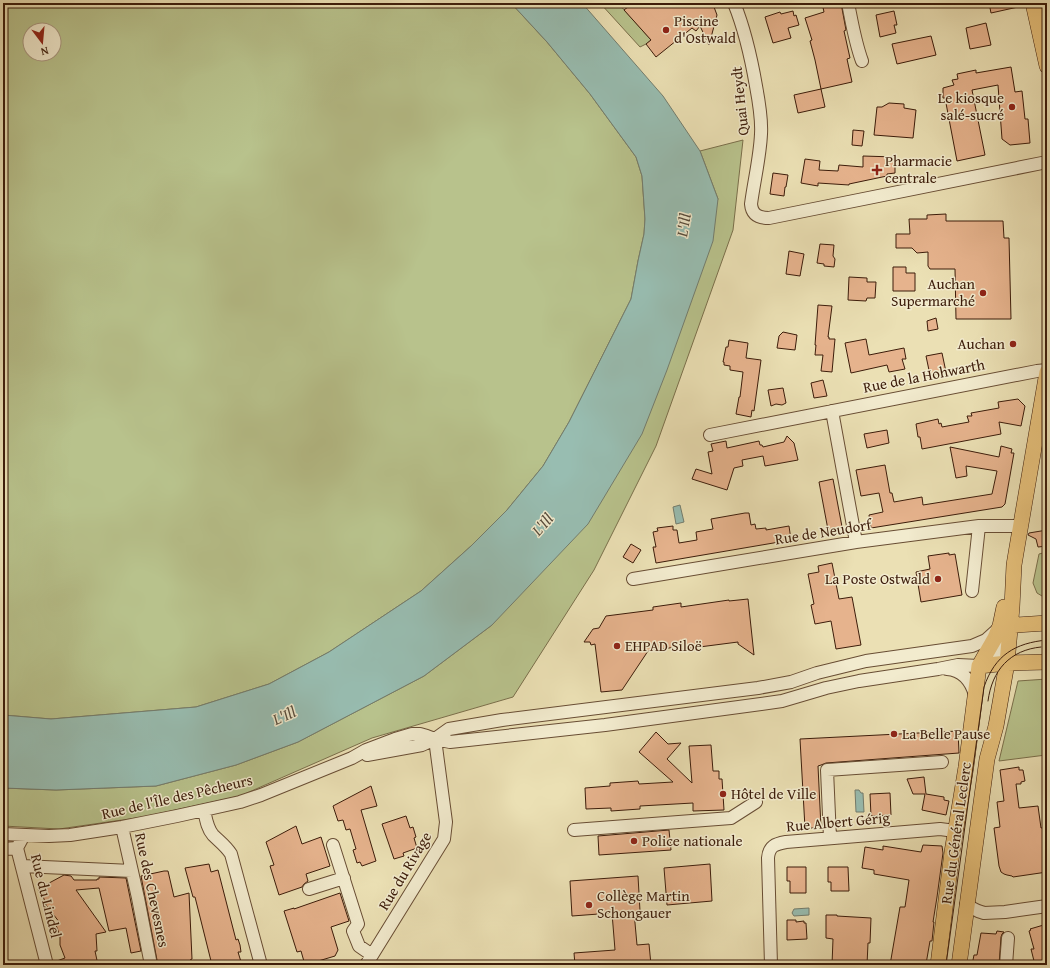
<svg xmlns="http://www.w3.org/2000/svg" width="1050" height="968" font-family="'Gentium Book Plus',serif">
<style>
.green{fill:#b8c28c;stroke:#7a6f4b;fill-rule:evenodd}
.water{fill:#98bdb1;stroke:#737d6e}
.building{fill:#e6b38d;stroke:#3c1c0a}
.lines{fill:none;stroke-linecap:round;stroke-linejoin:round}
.minor-casing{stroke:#684d34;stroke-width:14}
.major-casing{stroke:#3c1c0a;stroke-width:16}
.minor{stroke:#f2ebce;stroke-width:12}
.major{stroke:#e6c07a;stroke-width:15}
.tram{stroke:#3c1c0a;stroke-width:1}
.poi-dot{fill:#8f2418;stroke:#f2ebce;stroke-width:1.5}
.labels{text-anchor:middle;stroke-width:3;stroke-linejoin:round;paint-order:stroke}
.poi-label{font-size:15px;fill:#3c1c0a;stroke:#f2ebce;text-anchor:start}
.street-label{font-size:15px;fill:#3c1c0a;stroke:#f2ebce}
.water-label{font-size:16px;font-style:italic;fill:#584c3c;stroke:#f2ebce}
</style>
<rect width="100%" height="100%" fill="#ebe0b4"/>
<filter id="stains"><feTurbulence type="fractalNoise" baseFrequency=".005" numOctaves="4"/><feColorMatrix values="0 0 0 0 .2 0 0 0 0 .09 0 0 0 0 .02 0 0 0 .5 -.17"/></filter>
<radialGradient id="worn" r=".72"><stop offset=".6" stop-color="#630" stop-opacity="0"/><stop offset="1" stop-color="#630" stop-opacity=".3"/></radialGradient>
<path class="green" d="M3,3H511L547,42L590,94L636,157L642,176L645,219L644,234L638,261L631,299L569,422L543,466L507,510L471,546L421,591L329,652L269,684L196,707L51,719L3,715ZM30,30H54V54H30Z
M600,3H618L651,40L646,44L640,47Z
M743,140L733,230L656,446L594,570L513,697L372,738L240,796L143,817L59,829L3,826V788L56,790L156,786L236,765L298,742L424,676L492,625L718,199L700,151Z
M1047,552V599L1037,593L1033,583L1039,554Z
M1047,679V760L1046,755L999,761L1018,681Z"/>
<path class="water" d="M511,3H582L663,96L700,151L718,199L713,241L667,370L642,434L588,524L492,625L424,676L298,742L236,765L156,786L56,790L3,788V715L51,719L196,707L269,684L329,652L421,591L471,546L507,510L543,466L569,422L631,299L638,261L644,234L645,219L642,176L636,157L590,94L547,42Z
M680,505L684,522L676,524L673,507Z
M855,790H859L861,793H863L864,812H856Z
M809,908V915L794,916L792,913L794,909Z"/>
<path class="building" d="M633,3H711L714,7L717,15L709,45L700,26L696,31L692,28L656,57L646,44L651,40L624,10Z
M822,3H841L846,30L844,31L850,58L847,59L852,82L821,89L815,60L810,41L812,40L805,18L824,12Z
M989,3H1018V7L991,13Z
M793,11L794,16L796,15L799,25L788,28L791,38L773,43L765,17L780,12L781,14Z
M894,11L897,25H894L896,33L880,37L876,15Z
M986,23L991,45L970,49L966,28Z
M931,36L936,55L897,64L892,44Z
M1011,67L1015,92L1022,91L1025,119H1028L1030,143L1010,145L1002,139L998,85L972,90L985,155L957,161L945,98H943V88L954,85L952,80L958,79L957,74L976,70V73Z
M821,89L825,107L798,113L794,95Z
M889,103L904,104V108L916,110L913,138L874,135L877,107H882Z
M853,130L864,131L862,146L852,145Z
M863,156L895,157V173L887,174V176L849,184V185L818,183V186L801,183L805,159L820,161L819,170L838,171L839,165L863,167Z
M773,173L788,175L786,187H785L784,196L770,194Z
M946,214V221H1003L1004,238H1009L1011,319H956L955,269H930L928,266V252L917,253L912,248H896V234H910L909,219H927V215Z
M820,244L834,245L833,256L835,259L834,267L824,266V264L817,263Z
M789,251L804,254L800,276L786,274Z
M893,267H906V273H915V291H893Z
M849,277L867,278V282H876L875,298H867L866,301L848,300Z
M818,305L832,306L828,337H829V339H835L832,372L821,371L823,355H815L816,345H815Z
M936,318L938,329L928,331L927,321Z
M783,332L797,335L795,350L777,348L779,336Z
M866,339L869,355L904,348L906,359H902L905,369L889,372L887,365L851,373L845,343Z
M729,340L748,343L746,358L761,360L754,411L752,410L751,417L736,414L739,397H740L743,372L730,370V366L724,365V362H723L726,347H728Z
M942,353L946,372L930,375L926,356Z
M823,380L827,396L814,398L811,383Z
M783,388L786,403L782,405L776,404L771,406L768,390Z
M1018,399L1025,406L1021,426L999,422L1001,434L922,449L920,437H918L916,424L938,419L939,424L941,423L942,427L969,422L967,416H972L971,413L999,408L998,402Z
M887,430L889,443L867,448L864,434Z
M787,436L794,443L798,460L765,466L763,456L742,460L743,466L734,468L727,490L692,479L696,469L712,474L708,452L713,451L711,444L726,441L727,448L759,441L760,445H762L763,447L784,442Z
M1001,446L1012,449L1011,453H1014L1005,504L1002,507L871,528L869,515L883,512L879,493L861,496L856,470L885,465L890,493H892L894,502L922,497L923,505L992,494L997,471L966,466L967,476L956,478L950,447L999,457Z
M833,479L843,532L829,535L819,482Z
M745,513H749L751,525L755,524L756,529L766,528V530L789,526L791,540L656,563L653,547H656L653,532L658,531L657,528L673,526V530H677L679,543L697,540L696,532L713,529L711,519Z
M1047,530V546L1038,547L1036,539L1028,535L1029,533Z
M631,544L641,550L633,563L623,557Z
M949,553V555L955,554L962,595L921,602L916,572L930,569L928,556Z
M832,563L839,599L852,597L861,645L836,649L831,621L815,624L811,605L814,604L808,574L819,572L818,566Z
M748,599L754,655L738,644V642L676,650V647L648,651L622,690L601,692L595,644L591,645L590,642H584L593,629L599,628L606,616L653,610V607L681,603V607L729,600V601Z
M958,731L959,753L826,763L821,765L818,766L821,828H805L800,739Z
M656,732L668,744L681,743L667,759L692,783L689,746L711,745L713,771H719V779H722L724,810L693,811V803L640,806V809L611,811V808L586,809L585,788L610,786V783L638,781L639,784L673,782L639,752Z
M1019,767V770H1023L1025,781L1021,782V784H1016L1019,808L1038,806L1041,828L1046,827L1047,833V872L1013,877L1012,876L1007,875L1004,874L1001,872L999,866L994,828L1000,827L997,802L1004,801L1000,770Z
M924,777L926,794L944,797V800L949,801L946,815L922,810L925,794H913L907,779Z
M371,786L377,806L361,810L376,861L362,866L360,862L357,863L353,850L356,849L350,829L346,830L343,820L338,821L333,806Z
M890,793L891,815L871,816L870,794Z
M406,816L410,828L413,827L416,837L414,838L417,848L403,853L404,856L394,859L382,824Z
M296,826L302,844L321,837L330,866L306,874L308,881L304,884L302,887L279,895L270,866L274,865L266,842Z
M669,830L671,850L599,855L598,836Z
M923,845L942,846L943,853L937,897L933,922H934L932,941H930L926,964L922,963V965H890L900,907H905L909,880L874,874V870L862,868L865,847L883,850V846L921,852Z
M209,864L211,872L218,870L236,940L238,939L240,945L241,952H238L242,965H212L195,897H193L185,868Z
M710,864L712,901L667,905L664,868Z
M787,867H806V893H790V881H787Z
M828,867H848L849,891H831V882H828Z
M164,871H168L174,897L189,893L192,959L190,960L191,965H159L157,960L141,876Z
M64,875L71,876L74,880H97V879H99V877L126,878L141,951L131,953L126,928L109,931L99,888L76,890L106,932L96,934L97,951H95L98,965H54V962L65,958L60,945V936L56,925L60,923L46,905L43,896L38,889Z
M638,876L640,911L634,912L637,945L649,944L651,965H575L574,953L615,950L612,913L572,916L570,881Z
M340,893L349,921L331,927L338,950L335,956L305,965L301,951L297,952L284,911L294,908V909Z
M826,915H837V916L871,918L870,943H868L867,965H832L833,939L826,938Z
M787,920H796V922L804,921V923H806L807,939L787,940Z
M1047,924V965H1035L1031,949H1034L1029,931L1031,930L1030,929Z
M997,931L1004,932L1002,934L1001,937L999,965H972L974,955H977L981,933L996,934Z"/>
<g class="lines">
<g class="minor-casing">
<path id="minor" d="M734,3C745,30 751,57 756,86C759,102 762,118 761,134C760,157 754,181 751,204C752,215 759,218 769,218L1047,162
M848,3C852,23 855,42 862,61
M832,411L856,542
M710,435L1037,371L1047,370
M633,579L856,542L979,526H1020
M972,591L979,526
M981,662C994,656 1004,648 1010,635
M947,669C963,670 971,681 975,695
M367,755L422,745L435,739L449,729L502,720L758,688L791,682L817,673L866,661L972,646L986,640L997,630
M204,810C206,819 207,828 213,835C219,841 226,846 231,854L261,965
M122,827L138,898L150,960
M574,830L731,818L756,802
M3,834L49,836L70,835L122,827L177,816L240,802L261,795L352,758L366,750L395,739L412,734H420L427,736L435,739L450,742L605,725L761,704L782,701L826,688L859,681L938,669L958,665L979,666
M24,835L17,848L47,965
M830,838L827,770L942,762
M333,845L358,924L353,931L359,946L372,955
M3,849L17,848
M22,866L132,871
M309,889L344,878
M966,905L978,911L984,913L1005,912L1047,906
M366,965L444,839L446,822L435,739
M771,965L768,858C769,846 775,844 786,842L929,830L940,829L955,831
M1006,965L1008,938"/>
</g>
<g class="major-casing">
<path id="major" d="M1033,3L1047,66
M1001,626L1047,623
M979,666L1007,663L1047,662
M938,965L952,852L966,767L979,666L995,638L1000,626L1004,607
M959,965L987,759L996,726L1007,663L1012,607L1014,565L1016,553L1047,372"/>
</g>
<use href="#minor" class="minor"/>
<use href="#major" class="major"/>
<path class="tram" d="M988,701C992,670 1010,650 1041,647
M946,965L984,687C995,655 1015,643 1047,640"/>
</g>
<g class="poi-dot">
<circle cx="666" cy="30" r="4"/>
<circle cx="1012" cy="107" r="4"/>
<path d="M875 164h4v4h4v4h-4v4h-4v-4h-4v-4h4z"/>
<circle cx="983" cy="293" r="4"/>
<circle cx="1013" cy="344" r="4"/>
<circle cx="938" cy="579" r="4"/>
<circle cx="617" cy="646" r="4"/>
<circle cx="894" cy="734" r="4"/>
<circle cx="723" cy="794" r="4"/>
<circle cx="634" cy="841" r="4"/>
<circle cx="589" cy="905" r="4"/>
</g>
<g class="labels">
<g class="poi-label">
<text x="674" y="26">Piscine<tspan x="674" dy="17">d'Ostwald</tspan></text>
<text x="1004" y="103" text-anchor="end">Le kiosque<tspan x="1004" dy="17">salé-sucré</tspan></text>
<text x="885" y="166">Pharmacie<tspan x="885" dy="17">centrale</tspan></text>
<text x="975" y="289" text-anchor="end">Auchan<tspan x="975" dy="17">Supermarché</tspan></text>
<text x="1005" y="349" text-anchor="end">Auchan</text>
<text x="930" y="584" text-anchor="end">La Poste Ostwald</text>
<text x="625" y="651">EHPAD Siloë</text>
<text x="902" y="739">La Belle Pause</text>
<text x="731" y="799">Hôtel de Ville</text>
<text x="642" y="846">Police nationale</text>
<text x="597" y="901">Collège Martin<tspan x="597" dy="17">Schongauer</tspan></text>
</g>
<g class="street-label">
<text transform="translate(740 101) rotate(-96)" y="5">Quai Heydt</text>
<text transform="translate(924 376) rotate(-11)" y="5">Rue de la Hohwarth</text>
<text transform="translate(823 532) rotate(-9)" y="5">Rue de Neudorf</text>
<text transform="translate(177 797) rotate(-13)" y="5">Rue de l'Île des Pêcheurs</text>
<text transform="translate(838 822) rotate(-5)" y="5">Rue Albert Gérig</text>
<text transform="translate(956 833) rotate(-82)" y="5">Rue du Général Leclerc</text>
<text transform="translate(405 871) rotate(-59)" y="5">Rue du Rivage</text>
<text transform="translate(152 890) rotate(78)" y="5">Rue des Chevesnes</text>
<text transform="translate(46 896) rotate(76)" y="5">Rue du Lindel</text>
</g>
<g class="water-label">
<text transform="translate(683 225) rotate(-81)" y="6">L'Ill</text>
<text transform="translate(542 524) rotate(-48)" y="6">L'Ill</text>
<text transform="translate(284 715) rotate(-24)" y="6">L'Ill</text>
</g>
</g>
<rect width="1050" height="968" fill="none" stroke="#ebe0b4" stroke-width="16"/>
<rect x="4" y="4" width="1042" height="960" fill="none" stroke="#3c1c0a" stroke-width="2"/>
<rect x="8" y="8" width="1034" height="952" fill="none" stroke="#3c1c0a"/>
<g transform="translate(42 42) rotate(164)"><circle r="19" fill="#f2ebce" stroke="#a99880"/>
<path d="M0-3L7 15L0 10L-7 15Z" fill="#8f2418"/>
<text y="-6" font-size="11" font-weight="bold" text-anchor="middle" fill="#3c1c0a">N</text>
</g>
<rect width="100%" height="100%" filter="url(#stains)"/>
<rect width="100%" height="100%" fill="url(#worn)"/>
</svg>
